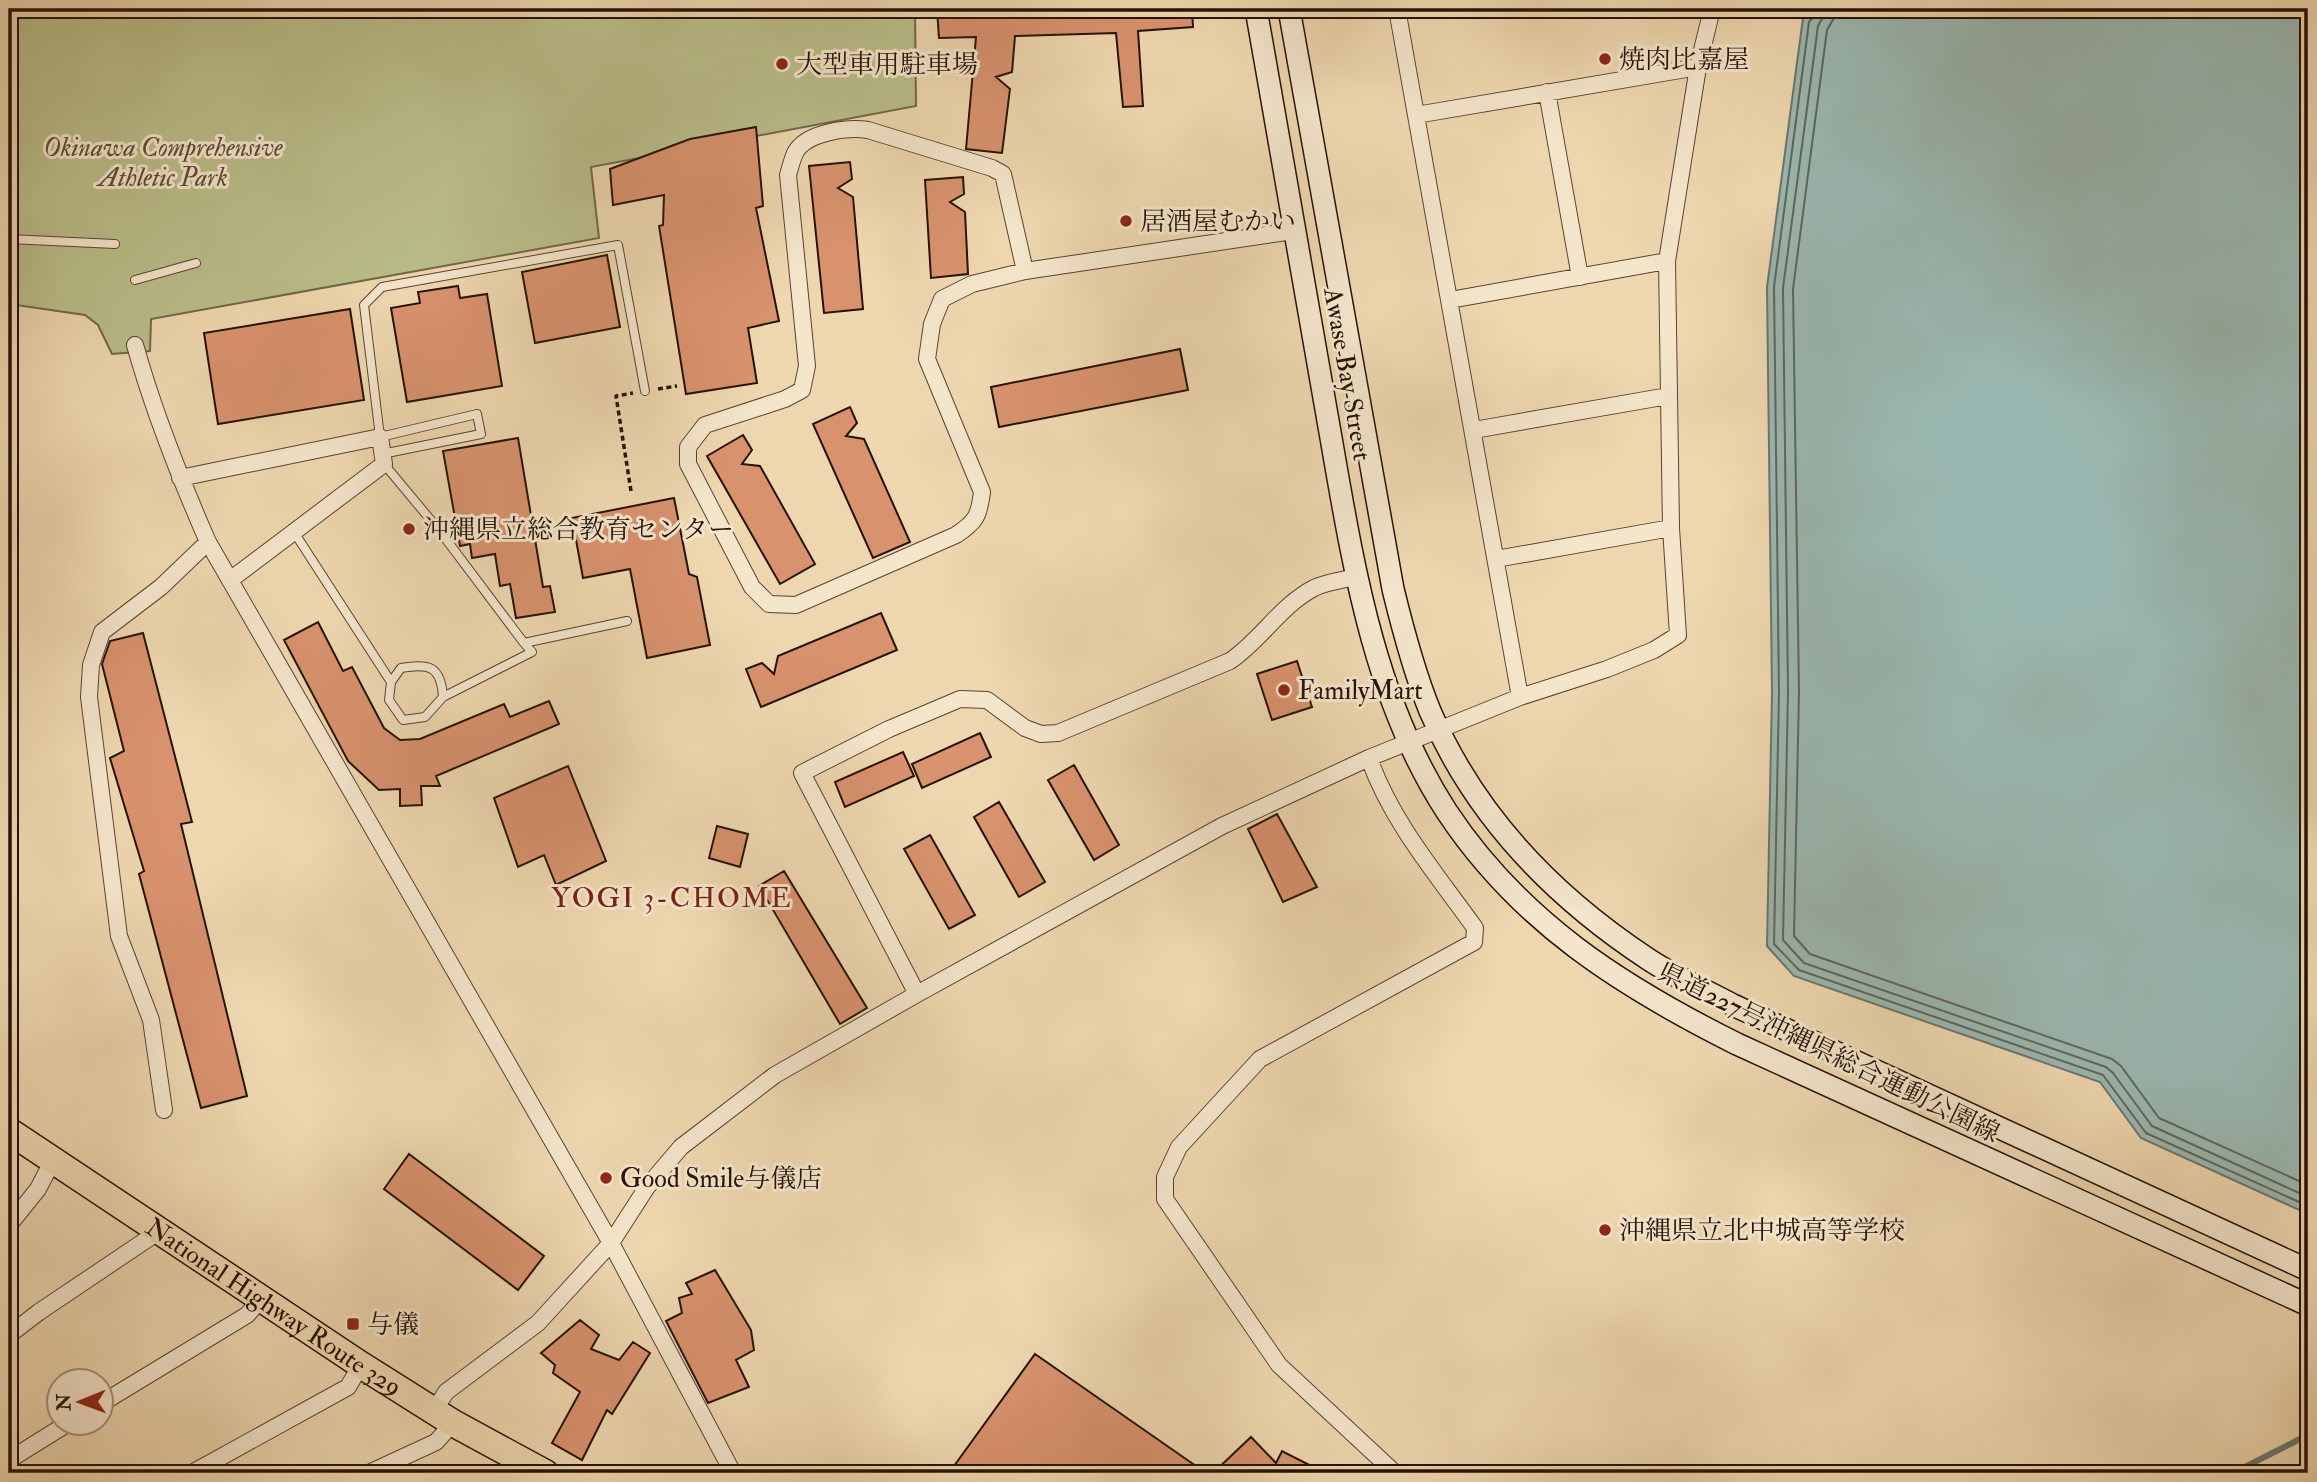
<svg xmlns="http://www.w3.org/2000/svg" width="2317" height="1482" font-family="'IM FELL Double Pica','Noto Serif JP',serif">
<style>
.green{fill:#babe8a;stroke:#706849;stroke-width:2}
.water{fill:#9ab8b1;stroke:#6b766d;stroke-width:2}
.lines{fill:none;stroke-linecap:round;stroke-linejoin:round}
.shore{stroke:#60655c;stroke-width:2}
.stream{stroke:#6b766d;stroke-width:6}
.building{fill:#d8926e;stroke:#251208;stroke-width:2}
.service-casing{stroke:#574332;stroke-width:10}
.minor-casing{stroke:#574332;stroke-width:18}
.secondary-casing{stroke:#251208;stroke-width:24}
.trunk-casing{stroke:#251208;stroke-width:29}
.path{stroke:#251208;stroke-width:3.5;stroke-dasharray:5 3.5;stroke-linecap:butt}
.service{stroke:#f4e5cb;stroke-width:8}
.minor{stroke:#f4e5cb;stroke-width:16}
.secondary{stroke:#f4e5cb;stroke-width:21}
.trunk{stroke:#eed7af;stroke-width:26}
.poi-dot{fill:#8f2418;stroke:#f4e5cb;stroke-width:2.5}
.labels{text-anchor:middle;stroke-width:6;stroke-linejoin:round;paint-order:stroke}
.poi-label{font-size:26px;fill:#251208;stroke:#f4e5cb;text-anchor:start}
.park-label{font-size:26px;font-style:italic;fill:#594e36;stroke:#f4e5cb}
.street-label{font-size:26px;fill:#251208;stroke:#f4e5cb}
.neighbourhood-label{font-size:28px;letter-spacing:2px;fill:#7a1f14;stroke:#f4e5cb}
</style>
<rect width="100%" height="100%" fill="#eed7af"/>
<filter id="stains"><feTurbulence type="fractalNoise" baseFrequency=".00286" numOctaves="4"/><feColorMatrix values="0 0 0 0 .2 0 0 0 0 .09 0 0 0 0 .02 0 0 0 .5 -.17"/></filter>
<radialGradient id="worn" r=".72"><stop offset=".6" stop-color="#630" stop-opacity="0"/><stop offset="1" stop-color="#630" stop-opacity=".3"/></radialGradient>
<path class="green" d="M9,9H915L916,106L591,167L599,238L151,319L150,351L112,354L98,325L85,315L9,304Z"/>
<path class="water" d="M1811,9H2308V1214L2141,1138L2100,1082L1794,976L1767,946L1772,692L1767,287L1803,18Z"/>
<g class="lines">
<path class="shore" d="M1815,9V15L1809,22L1774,287L1779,692L1774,944L1799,970L2103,1075L2146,1133L2308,1206
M1824,9L1823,17L1818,26L1783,288L1788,692L1783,940L1804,963L2106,1067L2113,1073L2152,1126L2308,1197
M1835,9L1834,18L1827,30L1793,289L1799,692L1794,936L1810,954L2112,1059L2121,1066L2159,1118L2308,1185"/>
<path class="stream" d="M2233,1473L2308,1435"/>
</g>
<path class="building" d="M937,9H1192L1193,27L1138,31L1143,106L1123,107L1116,33L1015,36L1012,72L996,77L1010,89L1002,153L966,149L976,37L939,38Z
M756,127L763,206L756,208L779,321L748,328L757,383L686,394L659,226L663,225L664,195L613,205L610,169L690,139Z
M850,162L852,179L838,188L853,197L863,309L824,313L809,166Z
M963,177L964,194L950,202L965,212L968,274L931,278L925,180Z
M607,255L620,327L535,343L522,272Z
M458,286L460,298L487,294L502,386L407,402L391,308L420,303L418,292Z
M350,309L364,400L218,424L204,333Z
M1180,349L1188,390L999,427L991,387Z
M850,407L857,423L846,436L864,439L910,542L873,558L813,424Z
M743,435L752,450L742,464L760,466L815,564L780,584L707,456Z
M518,438L543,587L550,586L555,612L516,618L510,584L500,586L495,554L472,558L470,544L460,546L443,451Z
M674,498L689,574L697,577L710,645L647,658L630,569L583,578L572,518Z
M881,613L897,650L761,707L746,669L762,663L774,674L778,656Z
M318,622L343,671L352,667L384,728L400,740L420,739L504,704L510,717L549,701L559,724L436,776L440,786H421L422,805L400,806V789L379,790L348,761L284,640Z
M143,633L192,822L181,824L247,1096L201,1108L139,874L144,871L110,758L124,751L102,664L110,641Z
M1297,661L1312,707L1272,720L1257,674Z
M980,733L991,757L922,788L912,764Z
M903,752L914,776L845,807L835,782Z
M1074,765L1119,845L1094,860L1048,780Z
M568,766L606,861L556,885L544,855L518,867L494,798Z
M999,802L1045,882L1019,897L974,817Z
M1277,814L1317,887L1283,902L1248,829Z
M717,826L748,834L740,867L709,858Z
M930,835L975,915L949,929L904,849Z
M784,871L867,1008L840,1024L759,886Z
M409,1154L544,1256L518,1290L384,1189Z
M715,1270L751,1330L754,1350L736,1360L749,1387L708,1403L666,1321L682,1313L679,1298L692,1294L686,1283Z
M580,1320L599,1335L591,1349L619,1360L633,1342L650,1353L612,1414L607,1410L582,1460L552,1443L580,1392L553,1373L555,1365L541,1353Z
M1035,1354L1206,1473H949Z
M1251,1437L1276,1463L1282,1451L1325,1473H1213Z"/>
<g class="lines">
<g class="service-casing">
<path id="service" d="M9,239L115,244
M135,280L196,263
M382,454L481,434L477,414L380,437L364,305L382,287L618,245L645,391
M384,464L439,530L524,643L627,621
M294,532L391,682
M443,697C441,666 429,663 401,668L391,682L389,700L403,720L425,717L443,697L532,652L524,643"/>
</g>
<g class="minor-casing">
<path id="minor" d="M1397,9L1520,697
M1547,92L1580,277
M1416,115L1698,67
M1025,271L1003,174L992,168L868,130C848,127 806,132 795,153C792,160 790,168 788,175L807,366L802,390L785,399L705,425L688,447V464L752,587L769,604L796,605L956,535C976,522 979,516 982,492L927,359L932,324L942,299L972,284L1025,271L1293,231
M1450,300L1667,261
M135,345C154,413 180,478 208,542L611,1243L733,1473
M1474,430L1668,396
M180,478L380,437L384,464L230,580
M1496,559L1671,528
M1369,758C1391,821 1437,875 1475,928L1474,942L1260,1059L1179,1147L1165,1177V1199L1279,1365L1395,1473
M917,994L802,773L889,729L960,699L987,700L1025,728L1041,734L1058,733L1230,661C1261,640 1280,606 1314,588C1326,582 1343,580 1356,577
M164,1110L151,1020L119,936L89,697L91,665L102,632L161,587L208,542
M9,1225L38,1189L53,1160
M9,1335L39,1312L158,1232
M102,1403L247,1315L261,1299
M434,1411L446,1392L538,1323L611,1243L647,1187L681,1147L775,1075L917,994L1222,826L1369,758L1520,697L1607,669L1654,650L1678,635L1671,528L1667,261L1698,67L1712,9
M9,1460L70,1422
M192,1473L348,1387L361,1365
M369,1473L436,1442L453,1423"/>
</g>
<g class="secondary-casing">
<path id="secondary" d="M1256,9C1280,144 1302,279 1327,415C1351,550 1370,694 1447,812C1520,922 1621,986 1737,1044L2308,1305
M1289,9L1393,589C1403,630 1414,672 1430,711C1475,816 1554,897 1648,959C1675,977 1705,990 1733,1005L2308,1270"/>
</g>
<g class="trunk-casing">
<g id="trunk">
<path id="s1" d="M9,1131L361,1365L453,1423L545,1473"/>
</g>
</g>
<path class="path" d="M658,389L677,386
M631,491L616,396L633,393"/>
<use href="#service" class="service"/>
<use href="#minor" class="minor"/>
<use href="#secondary" class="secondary"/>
<use href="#trunk" class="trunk"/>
</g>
<g class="poi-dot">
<circle cx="1605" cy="59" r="7"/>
<circle cx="782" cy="64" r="7"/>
<circle cx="1126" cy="221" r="7"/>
<circle cx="409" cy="529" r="7"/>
<circle cx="1284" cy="690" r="7"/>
<circle cx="606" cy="1178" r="7"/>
<circle cx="1605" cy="1230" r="7"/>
<rect x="346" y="1317" width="14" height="14" rx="3.5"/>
</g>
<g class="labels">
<g class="poi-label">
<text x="1619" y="68">焼肉比嘉屋</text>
<text x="796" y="73">大型車用駐車場</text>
<text x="1140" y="230">居酒屋むかい</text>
<text x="423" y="538">沖縄県立総合教育センター</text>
<text x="1298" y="699">FamilyMart</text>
<text x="620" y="1187">Good Smile与儀店</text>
<text x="1619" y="1239">沖縄県立北中城高等学校</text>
<text x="367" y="1333">与儀</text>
</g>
<g class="park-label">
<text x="163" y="156">Okinawa Comprehensive<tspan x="163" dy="30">Athletic Park</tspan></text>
</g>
<g class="street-label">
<text transform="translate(1348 374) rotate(80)" y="9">Awase Bay Street</text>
<text transform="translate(1829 1052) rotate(26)" y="9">県道227号沖縄県総合運動公園線</text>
<text dy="9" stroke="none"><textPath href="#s1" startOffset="318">National Highway Route 329</textPath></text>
</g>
<g class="neighbourhood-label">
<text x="672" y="907">YOGI 3-CHOME</text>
</g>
</g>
<rect width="2317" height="1482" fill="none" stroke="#eed7af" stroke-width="35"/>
<rect x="10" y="10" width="2296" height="1461" fill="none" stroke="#251208" stroke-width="3.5"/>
<rect x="18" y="18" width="2282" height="1447" fill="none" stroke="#251208" stroke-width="2"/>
<g transform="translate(80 1402) rotate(269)"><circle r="33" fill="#f4e5cb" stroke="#a1917d" stroke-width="2"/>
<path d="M0-5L12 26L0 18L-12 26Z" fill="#8f2418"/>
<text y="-10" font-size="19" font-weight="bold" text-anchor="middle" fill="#251208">N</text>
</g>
<rect width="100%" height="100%" filter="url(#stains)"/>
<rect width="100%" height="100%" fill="url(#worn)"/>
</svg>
